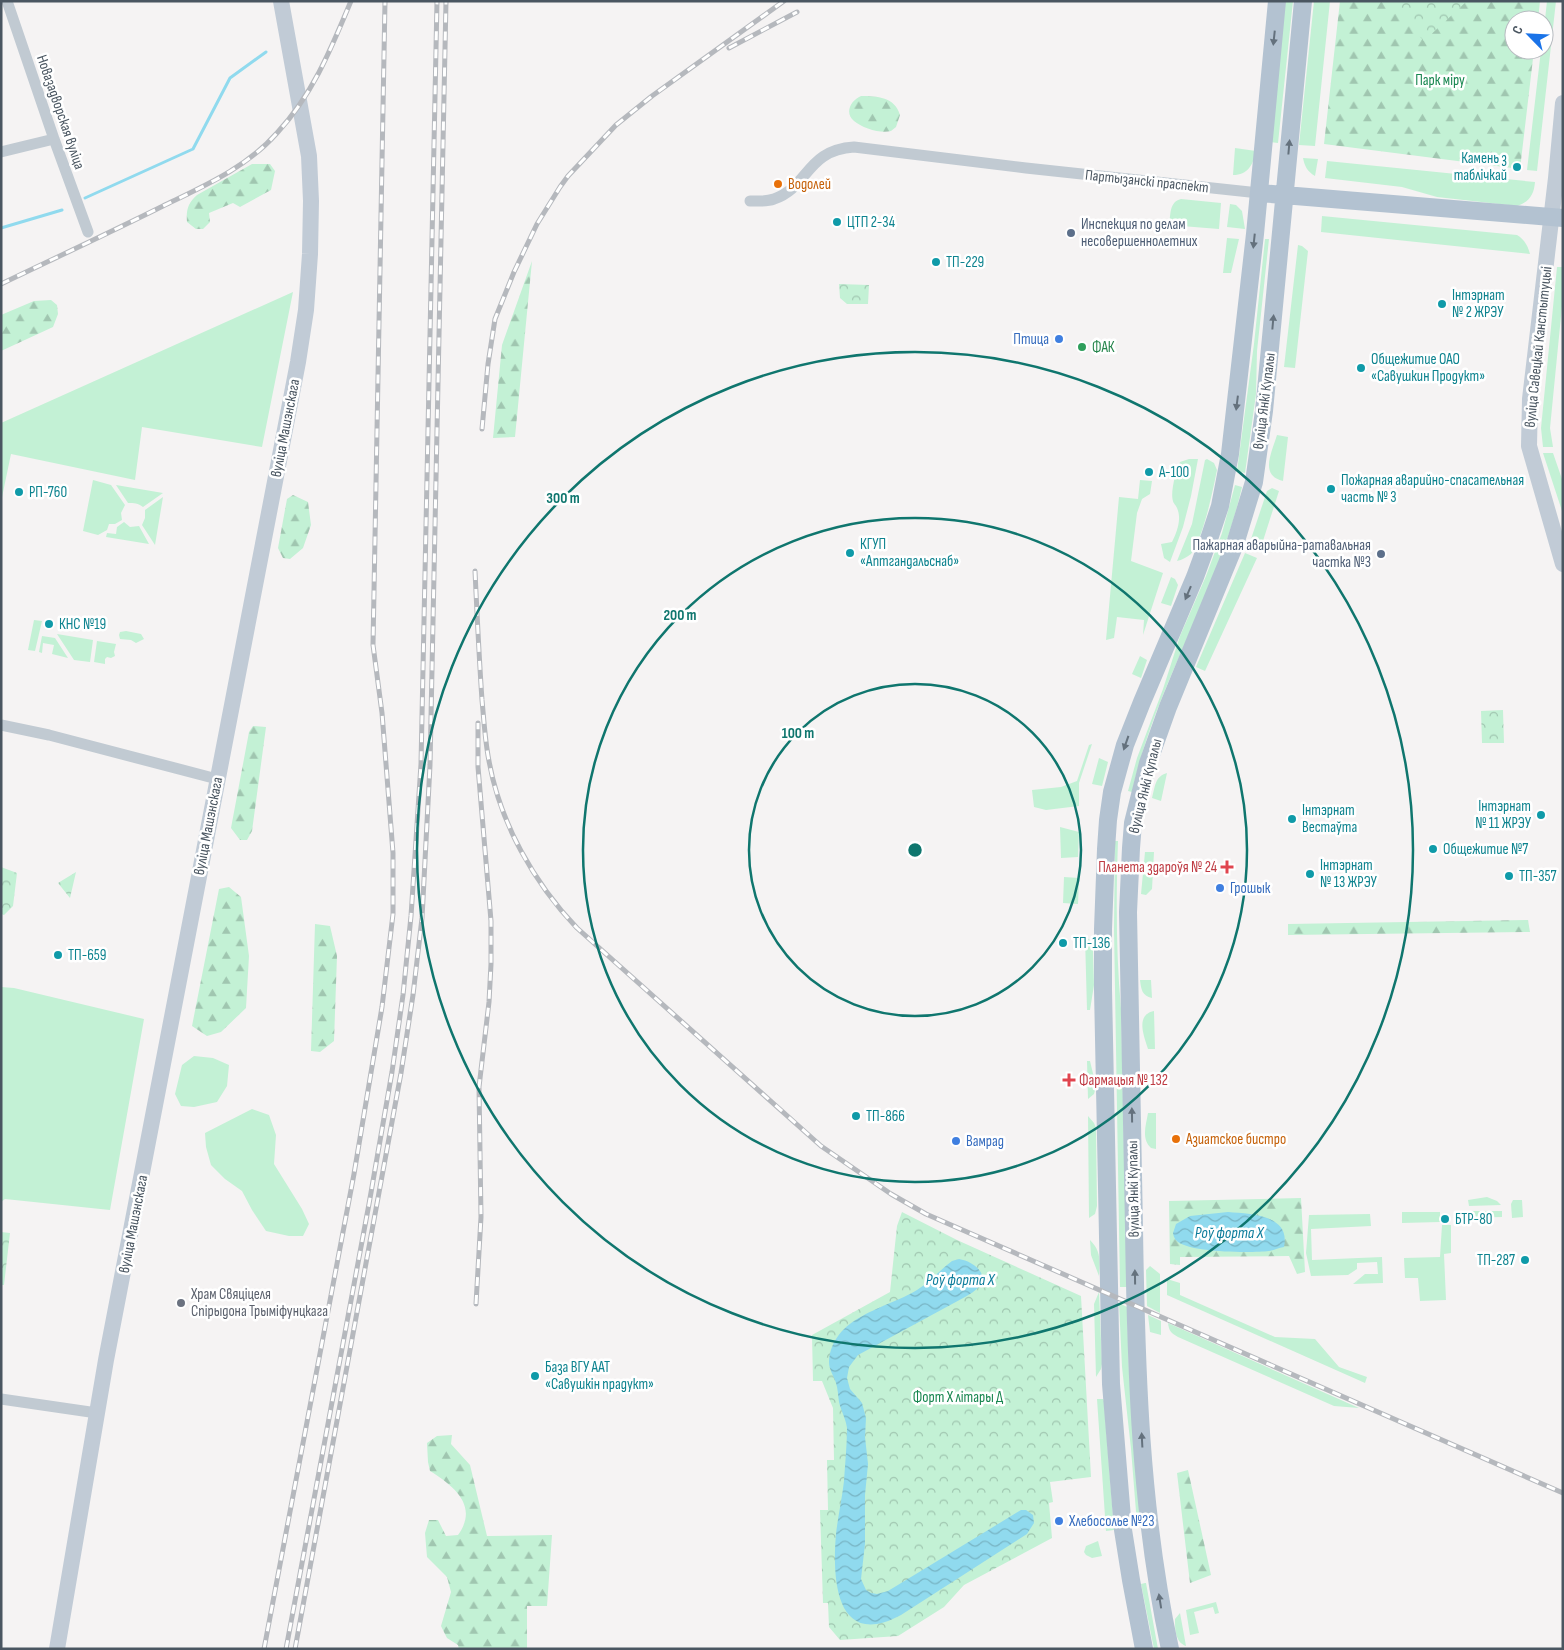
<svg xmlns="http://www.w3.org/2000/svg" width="1564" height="1650" font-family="'Sofia Sans Condensed',sans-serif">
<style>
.grass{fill:#c3f1d5}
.forest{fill:url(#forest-firs)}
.park{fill:url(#park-crowns)}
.water{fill:url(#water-waves)}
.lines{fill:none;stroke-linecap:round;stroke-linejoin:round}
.stream{stroke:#90daee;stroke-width:3}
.street{stroke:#c1cad2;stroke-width:11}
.secondary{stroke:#c1cbd6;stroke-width:16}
.primary{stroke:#b3c2d1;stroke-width:18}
.rail-casing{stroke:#b5b8bd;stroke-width:5}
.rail{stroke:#fff;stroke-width:3;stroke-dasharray:9;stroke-linecap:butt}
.oneway{fill:#64717d}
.ring{fill:none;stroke:#0f766e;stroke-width:2.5}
.culture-dot{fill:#0f9aa8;stroke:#fff;stroke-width:2}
.food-dot{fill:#e8710a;stroke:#fff;stroke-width:2}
.service-dot{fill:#5c6f8a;stroke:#fff;stroke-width:2}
.shop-dot{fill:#3f7fe0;stroke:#fff;stroke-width:2}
.leisure-dot{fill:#2e9e5b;stroke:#fff;stroke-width:2}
.health-dot{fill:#e0444e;stroke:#fff;stroke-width:2}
.worship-dot{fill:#6b7280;stroke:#fff;stroke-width:2}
.labels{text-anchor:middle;stroke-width:5;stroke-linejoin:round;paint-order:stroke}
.park-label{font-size:15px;fill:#17864f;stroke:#fff}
.street-label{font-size:15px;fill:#4a5661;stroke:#fff}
.culture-label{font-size:15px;fill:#0d838f;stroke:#fff;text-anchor:start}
.food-label{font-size:15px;fill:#c56008;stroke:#fff;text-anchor:start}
.service-label{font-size:15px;fill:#4e5e75;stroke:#fff;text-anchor:start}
.shop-label{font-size:15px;fill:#366cbe;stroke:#fff;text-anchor:start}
.leisure-label{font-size:15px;fill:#27864d;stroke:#fff;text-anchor:start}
.health-label{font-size:15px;fill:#be3a42;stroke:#fff;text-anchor:end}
.worship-label{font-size:15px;fill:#5b616d;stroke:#fff;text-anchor:start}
.water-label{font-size:16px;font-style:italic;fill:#0c7c9b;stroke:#fff}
.centre{fill:#0f766e;stroke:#fff;stroke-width:2.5}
.ring-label{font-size:15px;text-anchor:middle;font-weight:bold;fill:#0f766e;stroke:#fff;stroke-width:5;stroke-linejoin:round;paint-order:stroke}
</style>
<defs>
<pattern id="forest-firs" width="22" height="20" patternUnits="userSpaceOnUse" patternTransform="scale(1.25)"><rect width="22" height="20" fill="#c3f1d5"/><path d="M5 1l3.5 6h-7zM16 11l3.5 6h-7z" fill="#a0c6b0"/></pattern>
<pattern id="park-crowns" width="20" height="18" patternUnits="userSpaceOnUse" patternTransform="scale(1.25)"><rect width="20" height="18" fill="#c3f1d5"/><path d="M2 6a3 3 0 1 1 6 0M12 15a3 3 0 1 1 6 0" fill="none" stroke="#a0c6b0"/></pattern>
<pattern id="water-waves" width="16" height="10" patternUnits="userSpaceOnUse" patternTransform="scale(1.25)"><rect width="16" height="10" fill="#90daee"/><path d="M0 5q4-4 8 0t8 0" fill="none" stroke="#78b4c4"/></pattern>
</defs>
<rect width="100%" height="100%" fill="#f5f3f3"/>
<path class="grass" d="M1284,1H1293L1278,143L1269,142Z
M1314,1H1330L1315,146L1299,145Z
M1547,1H1556L1537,171L1527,170L1541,50H1544V29Z
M1235,148L1256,151C1253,165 1248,175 1233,175Z
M1303,158L1318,159L1315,176C1307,171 1305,167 1303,158Z
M1327,161L1535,182C1534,195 1529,202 1517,206L1437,197L1402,187L1325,178Z
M1181,199L1221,203L1219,229L1169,225C1171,214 1169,202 1181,199Z
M1230,204L1236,205L1242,211L1245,229L1227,227Z
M1322,216L1517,235C1524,239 1528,246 1530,254L1321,232Z
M1227,238L1239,239L1231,273H1223Z
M1265,239H1269L1257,351L1256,394L1245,473L1237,471L1254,344Z
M1298,245L1302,246L1308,251L1295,368L1284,367Z
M1557,267H1563V296L1550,428L1553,447H1543L1541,428Z
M293,292L262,447L142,427L135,480L11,454L1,502V423Z
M1277,435L1288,437L1283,481C1259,475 1272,452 1277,435Z
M1543,453H1553L1563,482V514Z
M1189,459H1198L1191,496L1183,527L1170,562L1164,558L1161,544L1172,542C1177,532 1182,519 1177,508C1176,505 1173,503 1173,501C1170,493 1176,470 1180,462Z
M1207,459L1214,463L1217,470C1213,490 1203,539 1191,554C1187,557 1182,560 1177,561L1192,524L1205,460Z
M93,480L111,485L125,505L121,513L122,520L115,524H109L107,530L98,535L83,531Z
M1140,480L1152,481L1150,494L1142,499L1137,513L1131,561L1163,573L1143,635L1144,620L1117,617L1114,638L1106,640L1119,497L1138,499Z
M116,485L163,493L143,507C138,503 134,503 128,503Z
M1235,485L1242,487C1218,593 1155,686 1132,792L1128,791L1137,758L1163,689L1180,636L1206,576L1222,533Z
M1272,488L1279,491L1262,544L1251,539L1267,491Z
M163,497L155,545L142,525L145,518V510Z
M124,522L130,527L139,526L149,544L106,537L107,533L116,534L117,527Z
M1245,553L1257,558L1205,671L1196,667Z
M1171,577L1175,579L1178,585L1171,606L1161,603Z
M34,620L42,621L35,651L28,650Z
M126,631L141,634L144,639L136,643L131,640L120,639L119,635L120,632Z
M57,634L93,640L90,662L74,660Z
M42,636L55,638L68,658L52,654L54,645L43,643L42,653L39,652Z
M97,641L116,644L114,652L115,656L111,658L107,657L105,659V664L94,662Z
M1140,656L1147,660L1141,678L1132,674Z
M1092,744L1079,783V806L1046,810L1034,807L1032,790L1061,787L1077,781L1089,745Z
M1099,758L1108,762L1102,786L1092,784Z
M1167,773L1161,801L1152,798C1155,787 1155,776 1167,773Z
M1060,827L1079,832L1078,857L1061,858Z
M1115,841H1118C1116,898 1116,953 1121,1009L1127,1287H1120L1114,929Z
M1145,852H1154L1152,889L1146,895L1141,894Z
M1064,877L1079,878L1078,904L1063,903Z
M1085,937L1089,939L1093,945V951L1094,985L1090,1010H1087Z
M1140,980H1151L1152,998C1142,996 1141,989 1140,980Z
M1,987L14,988L144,1019L110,1210L5,1199L1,1202Z
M1154,1011L1155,1049H1148C1144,1036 1135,1015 1154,1011Z
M194,1056L213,1058L229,1065L227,1086L217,1102L194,1107L181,1106L175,1094L182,1065Z
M1087,1061H1090L1096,1086L1094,1094L1088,1099Z
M252,1109L269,1115L276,1135L274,1164L302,1209L309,1224L303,1236H289L266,1231L252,1210L242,1191L225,1179L211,1165L206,1147L205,1133Z
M1148,1113H1156V1149L1151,1148C1141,1139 1146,1125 1148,1113Z
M1088,1116L1094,1123L1096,1128L1097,1206L1095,1214L1089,1218Z
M1487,1197L1497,1201L1501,1205L1469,1206L1468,1200Z
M1513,1200H1522L1523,1217L1512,1218L1511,1204Z
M1465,1211H1502V1217L1465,1218Z
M1402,1212H1440V1222L1402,1223Z
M1370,1214L1371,1226L1311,1229L1312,1260L1382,1257L1383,1283L1353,1284L1365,1274H1378L1377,1262L1357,1263V1269L1348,1275L1311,1276L1306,1253L1309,1215Z
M1442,1225H1451V1253L1444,1254L1446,1300L1420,1301L1418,1278H1405L1404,1258L1440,1257Z
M1090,1240C1101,1251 1100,1260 1099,1276L1091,1255Z
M1150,1266L1160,1274V1313L1147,1306L1146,1270Z
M1167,1279L1180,1283V1295L1275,1337L1315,1339L1339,1367L1367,1377L1365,1383L1167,1295Z
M1099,1292L1102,1364L1101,1369L1096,1377L1094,1304Z
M1119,1303L1127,1307L1129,1372L1141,1524H1137L1131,1449L1122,1367Z
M1148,1315L1161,1321V1335L1150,1332Z
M1168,1323L1359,1408L1334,1406L1178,1337C1171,1333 1169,1331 1168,1323Z
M1097,1399H1103L1104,1401L1114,1530L1106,1531Z
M1098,1541L1102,1556L1092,1558L1086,1555L1084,1552L1086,1546Z
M1145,1583H1146L1158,1649H1154L1141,1584Z
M1216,1602L1219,1613L1215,1614L1213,1607L1194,1612L1199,1633L1190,1635L1186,1610Z
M1180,1613L1186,1646C1175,1642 1175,1629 1175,1619Z"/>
<path class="forest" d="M1340,1H1540L1538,20H1514V50H1534L1520,169L1324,144Z
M861,96C877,96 895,97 900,115L896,127L891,131C881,134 862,128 854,121C844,113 851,100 861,96Z
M252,164H270L275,171L271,190L240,207L233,203L209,213L210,222L203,229H196L187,222C186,210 188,203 197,195Z
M532,261L515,437L493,438L502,345Z
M51,300L57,305L58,314L53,327L1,351V315L34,301Z
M293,495L308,502L311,525L303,548L290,559L283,558L278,548L287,499Z
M253,726L266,727L252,831L247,840H240L231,828L249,732Z
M229,887L241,897L249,956L246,1008L221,1032L207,1036L192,1026L219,889Z
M1528,920L1530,932L1288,935V924Z
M315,924L330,926L337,956L334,1041L320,1052L311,1051Z
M1301,1198L1305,1272L1297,1274L1289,1256L1180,1257V1265L1170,1264L1169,1201Z
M452,1435L451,1444L470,1465L487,1536L552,1535L547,1606H527V1649H459L458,1645L447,1638L441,1626L451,1592L447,1577L427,1557L425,1533L429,1520H438L446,1536L458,1535C479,1506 454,1486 430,1471L428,1462L427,1443L437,1436Z
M1188,1470L1211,1575L1190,1583L1177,1473Z"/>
<path class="park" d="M1387,1H1467L1424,41Z
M839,284L869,285L868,304H847L840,298Z
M1503,710L1504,743H1482L1481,711Z
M1,867L17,873L13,906L4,915L1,914Z
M76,872L70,898L58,883Z
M902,1212L957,1240L1081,1296L1091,1477L1050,1482L1053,1502L1049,1503L1052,1538L964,1585L944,1607L898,1636L840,1640L829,1627L828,1603H823L820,1510H828L827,1460H834L833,1408L822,1381H813L812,1335L890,1292L897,1226Z
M1,1232L10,1233L4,1285H1Z"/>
<path class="water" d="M1228,1212C1250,1214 1291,1214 1284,1247C1279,1248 1274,1250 1269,1251C1252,1253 1186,1253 1176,1240C1175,1240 1173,1234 1173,1233L1176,1224L1190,1216Z
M959,1259C972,1261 990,1273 979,1287C975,1291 970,1294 965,1297L858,1355L849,1367L847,1378L850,1389L862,1403L866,1418L865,1437L868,1464L865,1495V1544L861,1579L866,1590L871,1593L877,1594L888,1591L1021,1510H1026L1033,1515L1034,1523L1027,1534L901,1615C836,1650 832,1580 836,1534C838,1516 842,1499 844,1481C845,1464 847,1445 847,1428C846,1419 841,1411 839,1402C838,1396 838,1389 836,1383C834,1376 829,1370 829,1362C832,1316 886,1309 917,1290C930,1282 940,1270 952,1261Z"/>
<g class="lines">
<path class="stream" d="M85,198L193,149L230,78L266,52
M1,228L62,210"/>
<path class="street" d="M7,1L54,139L88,232
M1,152L54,139
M750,201C758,201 766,202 774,199C809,187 806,150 854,147L1026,168L1259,193
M1,725L49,735L217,779
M1,1399L97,1413"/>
<path class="secondary" d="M1563,103L1556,178L1530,399L1529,446L1563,564
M57,1649L106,1360L298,362L306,310L310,254L311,201L309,156L281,1"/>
<path class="primary" d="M1259,193L1563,218
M1144,1649L1131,1580L1123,1530L1111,1384L1103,989V929L1106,849L1108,820L1112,792L1125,745L1142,702L1195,577L1210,536L1220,506L1230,454L1255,234L1277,1
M1170,1649C1140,1511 1136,1369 1134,1228C1132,1123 1130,1017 1128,912L1131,848L1133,823L1148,763L1168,707L1235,544L1254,482L1264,411L1303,1"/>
<g class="rail-casing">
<path id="rail" d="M729,48L797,12
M1,284C55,258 109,233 163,206C204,186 246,168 277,133C313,94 331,49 351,1
M482,429L488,364L495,319L514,272L537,224L560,187L568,176L616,125L652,96L784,1
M475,571C477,614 479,657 482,700C484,721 485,741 489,761C500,823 534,883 577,928L821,1146L891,1194L926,1214L1563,1493
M476,1304L481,1217L479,1087L489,1002L491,964V921L478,767V723
M264,1649L354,1174L382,1007L393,914V853L382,713L373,645L385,1
M286,1649L369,1204L392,1072L403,995L411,916L421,764L437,1
M295,1649L401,1073L413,995L422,918L430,765L446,1"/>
</g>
<use href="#rail" class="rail"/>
</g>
<defs><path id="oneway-solid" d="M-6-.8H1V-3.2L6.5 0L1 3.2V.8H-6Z" transform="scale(1.25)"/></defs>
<g class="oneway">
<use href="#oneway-solid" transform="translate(1274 38) rotate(96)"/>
<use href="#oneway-solid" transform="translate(1289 147) rotate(-85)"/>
<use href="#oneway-solid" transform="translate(1254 241) rotate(96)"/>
<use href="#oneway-solid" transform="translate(1273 322) rotate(-85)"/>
<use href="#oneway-solid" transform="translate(1237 403) rotate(97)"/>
<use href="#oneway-solid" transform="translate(1188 593) rotate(113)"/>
<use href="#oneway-solid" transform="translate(1126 743) rotate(109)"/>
<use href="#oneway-solid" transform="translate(1132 1115) rotate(-91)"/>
<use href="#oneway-solid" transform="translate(1135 1277) rotate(-91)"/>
<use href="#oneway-solid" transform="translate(1142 1440) rotate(-93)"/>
<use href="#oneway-solid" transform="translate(1160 1601) rotate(-99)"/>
</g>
<g class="ring">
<circle cx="915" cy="850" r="166"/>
<circle cx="915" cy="850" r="332"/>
<circle cx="915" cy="850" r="498"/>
</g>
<g class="culture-dot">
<circle cx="1517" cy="167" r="5"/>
<circle cx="837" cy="222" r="5"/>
<circle cx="936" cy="262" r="5"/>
<circle cx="1442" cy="304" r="5"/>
<circle cx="1361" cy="368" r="5"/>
<circle cx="1149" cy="472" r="5"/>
<circle cx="1331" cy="489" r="5"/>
<circle cx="19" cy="492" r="5"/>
<circle cx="850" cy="553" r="5"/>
<circle cx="49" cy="624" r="5"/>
<circle cx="1541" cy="815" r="5"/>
<circle cx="1292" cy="819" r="5"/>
<circle cx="1433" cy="849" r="5"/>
<circle cx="1310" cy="874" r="5"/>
<circle cx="1509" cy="876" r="5"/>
<circle cx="1063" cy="943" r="5"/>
<circle cx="58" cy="955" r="5"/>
<circle cx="856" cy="1116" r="5"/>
<circle cx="1445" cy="1219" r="5"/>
<circle cx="1525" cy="1260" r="5"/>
<circle cx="535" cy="1376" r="5"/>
</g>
<g class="food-dot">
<circle cx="778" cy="184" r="5"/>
<circle cx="1176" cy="1139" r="5"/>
</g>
<g class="service-dot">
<circle cx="1071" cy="233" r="5"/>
<circle cx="1381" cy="554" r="5"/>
</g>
<g class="shop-dot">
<circle cx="1059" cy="339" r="5"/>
<circle cx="1220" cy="888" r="5"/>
<circle cx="956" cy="1141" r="5"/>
<circle cx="1059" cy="1521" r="5"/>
</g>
<circle class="leisure-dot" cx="1082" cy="347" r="5"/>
<g class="health-dot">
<path d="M1224.5 859.5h5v5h5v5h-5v5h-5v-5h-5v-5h5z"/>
<path d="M1066.5 1072.5h5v5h5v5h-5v5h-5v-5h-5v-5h5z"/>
</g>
<circle class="worship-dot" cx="181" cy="1303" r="5"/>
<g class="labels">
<g class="park-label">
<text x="1440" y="85">Парк міру</text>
<text x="958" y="1402">Форт X літары Д</text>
</g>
<g class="street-label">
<text transform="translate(61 112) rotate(71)" y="5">Новазадворская вуліца</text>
<text transform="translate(1147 181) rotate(6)" y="5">Партызанскі праспект</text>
<text transform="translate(1538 347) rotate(-84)" y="5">вуліца Савецкай Канстытуцыі</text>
<text transform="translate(1264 401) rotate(-83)" y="5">вуліца Янкі Купалы</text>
<text transform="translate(285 428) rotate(-79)" y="5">вуліца Машэнскага</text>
<text transform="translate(1145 786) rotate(-76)" y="5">вуліца Янкі Купалы</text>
<text transform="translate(208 826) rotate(-79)" y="5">вуліца Машэнскага</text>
<text transform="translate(1133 1189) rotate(-91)" y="5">вуліца Янкі Купалы</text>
<text transform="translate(133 1224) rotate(-79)" y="5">вуліца Машэнскага</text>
</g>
<g class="culture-label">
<text x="1507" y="163" text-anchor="end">Камень з<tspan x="1507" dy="17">таблічкай</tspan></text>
<text x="847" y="227">ЦТП 2-34</text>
<text x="946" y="267">ТП-229</text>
<text x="1452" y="300">Інтэрнат<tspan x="1452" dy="17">№ 2 ЖРЭУ</tspan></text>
<text x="1371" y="364">Общежитие ОАО<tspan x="1371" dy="17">«Савушкин Продукт»</tspan></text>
<text x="1159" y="477">А-100</text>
<text x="1341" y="485">Пожарная аварийно-спасательная<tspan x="1341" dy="17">часть № 3</tspan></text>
<text x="29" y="497">РП-760</text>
<text x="860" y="549">КГУП<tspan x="860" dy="17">«Аптгандальснаб»</tspan></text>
<text x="59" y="629">КНС №19</text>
<text x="1531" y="811" text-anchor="end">Інтэрнат<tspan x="1531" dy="17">№ 11 ЖРЭУ</tspan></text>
<text x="1302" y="815">Інтэрнат<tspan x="1302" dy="17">Вестаўта</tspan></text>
<text x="1443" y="854">Общежитие №7</text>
<text x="1320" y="870">Інтэрнат<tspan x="1320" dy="17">№ 13 ЖРЭУ</tspan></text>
<text x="1519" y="881">ТП-357</text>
<text x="1073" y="948">ТП-136</text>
<text x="68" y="960">ТП-659</text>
<text x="866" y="1121">ТП-866</text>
<text x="1455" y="1224">БТР-80</text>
<text x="1515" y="1265" text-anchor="end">ТП-287</text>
<text x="545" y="1372">База ВГУ ААТ<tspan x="545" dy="17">«Савушкін прадукт»</tspan></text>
</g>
<g class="food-label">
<text x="788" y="189">Водолей</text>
<text x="1186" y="1144">Азиатское бистро</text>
</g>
<g class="service-label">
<text x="1081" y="229">Инспекция по делам<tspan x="1081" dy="17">несовершеннолетних</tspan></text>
<text x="1371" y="550" text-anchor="end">Пажарная аварыйна-ратавальная<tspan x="1371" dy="17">частка №3</tspan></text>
</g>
<g class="shop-label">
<text x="1049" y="344" text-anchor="end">Птица</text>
<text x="1230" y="893">Грошык</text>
<text x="966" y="1146">Вамрад</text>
<text x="1069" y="1526">Хлебосолье №23</text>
</g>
<g class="leisure-label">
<text x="1092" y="352">ФАК</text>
</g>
<g class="health-label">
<text x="1217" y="872">Планета здароўя № 24</text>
<text x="1079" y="1085" text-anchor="start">Фармацыя № 132</text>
</g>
<g class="worship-label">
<text x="191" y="1299">Храм Свяціцеля<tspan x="191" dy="17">Спірыдона Трыміфунцкага</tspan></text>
</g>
<g class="water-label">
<text x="1229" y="1238">Роў форта X</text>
<text x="960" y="1285">Роў форта Х</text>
</g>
</g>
<circle cx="915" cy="850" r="8" class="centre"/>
<g class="ring-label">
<text x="563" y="503">300 m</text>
<text x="680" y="620">200 m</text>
<text x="798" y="738">100 m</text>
</g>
<rect width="1564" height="1650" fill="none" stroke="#4a5661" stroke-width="5"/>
<g transform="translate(1529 35) rotate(294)"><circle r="24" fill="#ffffff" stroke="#b7bbc0"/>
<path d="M0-4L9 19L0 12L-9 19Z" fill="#1a73e8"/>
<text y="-8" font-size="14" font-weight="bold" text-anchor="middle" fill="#4a5661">С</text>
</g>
</svg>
